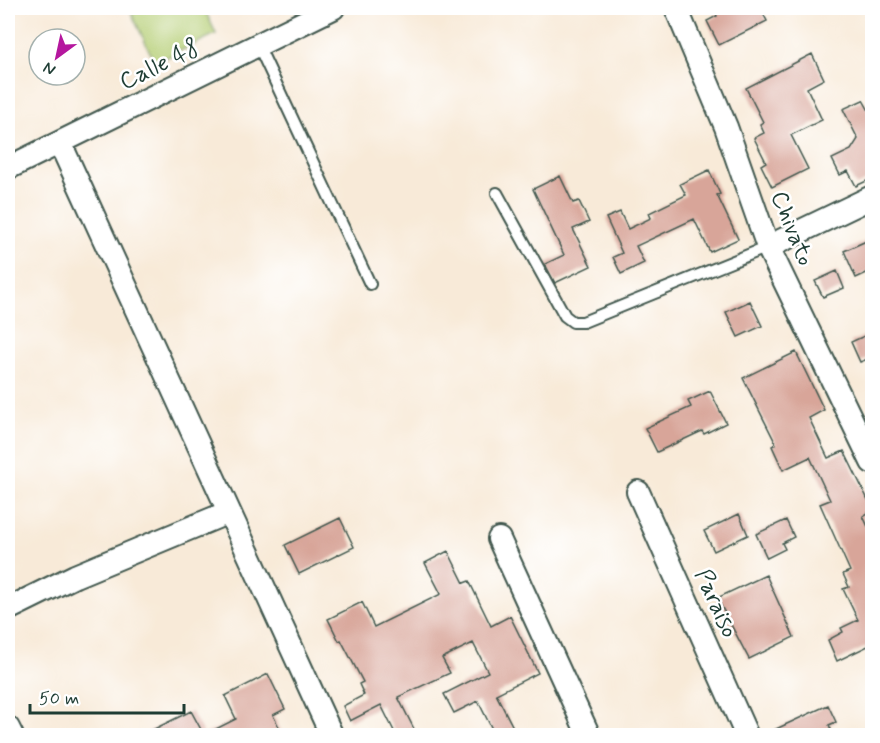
<svg xmlns="http://www.w3.org/2000/svg" width="880" height="743" font-family="Mynerve,sans-serif">
<style>
.green{fill:#b4cd72;stroke:#6a8553;stroke-width:1.5}
.building{fill:#d8a599}
.lines{fill:none;stroke-linecap:round;stroke-linejoin:round}
.lane-casing{stroke:#40574d;stroke-width:14}
.street-casing{stroke:#40574d;stroke-width:26}
.lane{stroke:#fff;stroke-width:10}
.street{stroke:#fff;stroke-width:22}
.labels{text-anchor:middle;stroke-width:5;stroke-linejoin:round;paint-order:stroke}
.street-label{font-size:24px;fill:#1f3d34;stroke:#fff}
</style>
<rect width="100%" height="100%" fill="#fff"/>
<filter id="ink" filterUnits="userSpaceOnUse"><feTurbulence type="fractalNoise" baseFrequency=".0167" numOctaves="2"/><feDisplacementMap in="SourceGraphic" scale="12" xChannelSelector="R" yChannelSelector="G"/><feConvolveMatrix kernelMatrix="1 2 1 2 8 2 1 2 1" color-interpolation-filters="sRGB"/></filter>
<filter id="wash" filterUnits="userSpaceOnUse"><feTurbulence type="fractalNoise" baseFrequency=".008" numOctaves="4" result="noise"/><feDisplacementMap in="SourceGraphic" scale="24" xChannelSelector="R" yChannelSelector="G"/><feGaussianBlur stdDeviation="1.35" result="paint"/><feColorMatrix in="noise" values="0 0 0 0 0 0 0 0 0 0 0 0 0 0 0 0 0 1.4 0 .05"/><feComposite in="paint" operator="in"/></filter>
<g filter="url(#wash)">
<rect width="100%" height="100%" fill="#f8ead8"/>
<path class="green" d="M129,8H204L216,34L155,63Z"/>
<g id="blocks">
<path class="building" d="M713,8H760L767,21L719,45L707,21L717,16Z
M812,54L824,79L807,88L822,120L791,135L808,169L772,187L761,165L766,162L754,138L764,133L760,124L763,122L746,88Z
M863,100L873,118V178L856,186L848,171L840,175L832,159L851,150L858,139L843,109Z
M709,170L720,194L717,195L738,239L710,252L694,219L636,246L644,263L621,274L613,257L622,253L606,218L620,212L628,229L651,218L649,213L686,195L680,184Z
M560,176L573,203L579,201L589,222L573,229L591,266L555,283L545,264L564,255L533,189Z
M873,238V270L856,278L844,251Z
M837,271L844,288L823,297L815,281Z
M750,301L762,326L738,337L726,312Z
M873,332V357L860,362L851,342Z
M796,352L824,410L809,418L828,458L844,451L873,510L863,516L873,537V651L870,645L837,661L828,640L843,632L841,628L858,620L843,589L849,587L843,574L850,571L820,504L830,500L810,457L783,470L772,446L776,444L743,378Z
M710,391L726,423L704,434L702,431L657,452L645,428L691,407L688,401Z
M739,514L748,535L714,551L704,531Z
M340,518L354,547L299,574L285,545Z
M786,520L794,537L782,543L785,549L767,558L756,534Z
M448,551L464,583L469,581L491,626L510,616L538,673L496,694L517,735H495L478,701L454,713L444,694L488,672L473,643L442,658L450,673L398,697L417,735H396L381,705L350,721L343,706L364,695L359,684L363,682L341,640L339,641L328,619L362,602L374,627L441,594L425,563Z
M766,575L794,637L749,659L717,598Z
M268,674L285,709L273,715L283,735H142L191,711L204,735L236,719L225,696Z
M828,705L836,722L829,725L831,729L818,735H763Z"/>
</g>
</g>
<g filter="url(#ink)">
<use href="#blocks" fill-opacity="0" stroke="#40574d" stroke-width="1.5"/>
<g class="lines">
<g class="lane-casing">
<path id="lane" d="M258,45L370,284
M497,193L565,316L573,322H583L768,247"/>
</g>
<g class="street-casing">
<path id="street" d="M676,8L726,127L768,247L872,462
M60,143L332,736
M8,168L333,8
M768,247L872,197
M638,492L747,736
M499,539L589,736
M8,609L75,576L229,512
M8,728L12,736"/>
</g>
<use href="#lane" class="lane"/>
<use href="#street" class="street"/>
</g>
</g>
<g class="labels">
<g class="street-label">
<text transform="translate(159 64) rotate(-26)" y="8">Calle 48</text>
<text transform="translate(793 228) rotate(68)" y="8">Chivato</text>
<text transform="translate(717 603) rotate(66)" y="8">Paraiso</text>
</g>
</g>
<rect width="880" height="743" fill="none" stroke="#fff" stroke-width="30"/>
<g transform="translate(57 57) rotate(213)"><circle r="28" fill="#ffffff" stroke="#a5b1ae" stroke-width="1.5"/>
<path d="M0-4.5L10 22L0 15L-10 22Z" fill="#b5179e"/>
<text y="-9" font-size="16" font-weight="bold" text-anchor="middle" fill="#1f3d34">N</text>
</g>
<path d="M30 704v9h154v-9" fill="none" stroke="#1f3d34" stroke-width="3"/>
<text x="39" y="704" font-size="18" fill="#1f3d34" stroke="#ffffff" stroke-width="4.5" paint-order="stroke">50 m</text>
</svg>
